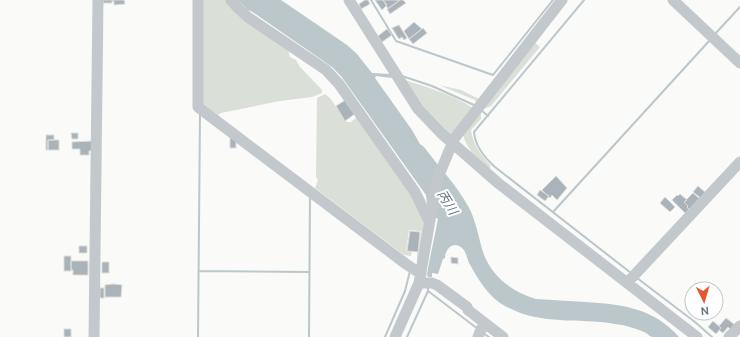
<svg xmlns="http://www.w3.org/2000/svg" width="740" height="337" font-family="'DM Sans','Noto Sans JP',sans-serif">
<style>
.green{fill:#dadfd7}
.water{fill:#bbc7cb}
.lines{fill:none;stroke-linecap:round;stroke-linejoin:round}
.stream{stroke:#bbc7cb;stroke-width:2}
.building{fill:#aab3b9;stroke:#dcdcda}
.minor{stroke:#c3c8cc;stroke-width:11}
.labels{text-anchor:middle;stroke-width:4;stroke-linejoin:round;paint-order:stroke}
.water-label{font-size:13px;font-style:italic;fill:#60757c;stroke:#fff}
</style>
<rect width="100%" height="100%" fill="#fafaf8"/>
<path class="green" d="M203,0H228L287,47L290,57L296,60L300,67L322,90V93L312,97L280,101L221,113L218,115L202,103Z
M535,43L540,47L491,106L484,109Z
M402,79C426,87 452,94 473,108L453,133L450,135L420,107Z
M439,85L461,90L479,99L477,104L475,100Z
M325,94L330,98L347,122H351L357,117L363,121L423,214L424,226L417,268V253L418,252L421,231L409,230L406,251L412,252L411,256L404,255L315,188L318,180L316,177L317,98Z
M477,113L481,114V119L471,130C473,145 481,155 491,166L488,170C478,160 466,149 463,134Z"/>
<path class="water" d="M238,0H281L347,45L357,54L372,73L390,74L392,78L376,76L375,78L412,130L420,144L424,147C438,166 456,184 468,206C476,220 478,236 483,252C491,276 512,292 536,299C552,300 568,301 585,302C621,304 654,308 679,337C672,337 658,337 652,337C649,336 647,333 644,332C635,328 625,325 615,324C574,317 538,327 500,303C486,293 477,277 469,263C467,258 466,252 463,249C455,240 445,248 445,258L443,259L438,274L432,273V277H428L427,275L428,268L438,219L428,212L426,195L341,76L332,67L251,11L248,10Z"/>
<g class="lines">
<path class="stream" d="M371,0L396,41L493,75L553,0
M584,0L474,132C475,147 485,158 495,167L631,273
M715,34L740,7
M402,76L432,86L474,105
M481,110L488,116
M553,212L710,40
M199,271L309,272
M637,278L695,322L712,337
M428,291L478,329
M483,333L489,337
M198,337L200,113
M309,337L310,196
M385,337L405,291L410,271
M407,337L428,291V287"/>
</g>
<path class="building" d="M103,0H124L125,4L114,5V1H112V3H103Z
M365,0H368L370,4L361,9L359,4Z
M375,0H383L387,5L382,10Z
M383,0H400L388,9Z
M400,0H403L406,3L390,14L387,9Z
M414,22L422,29L409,39L404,31Z
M399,25L407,38L404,40L402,37L399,39L392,28Z
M423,28L427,33L413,44L409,39Z
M387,29L392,35L382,42L378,36Z
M347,99L356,113L345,121L336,106Z
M71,133H78V139H72Z
M46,135H54V140H48V150H46Z
M230,138H236V148H230Z
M48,140H59V150H48Z
M93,141V150L89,151V155H80V149H72V142Z
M556,176L567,188L557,200L552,195L550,198L542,190Z
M698,186L707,194L702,199L693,192Z
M540,190L549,196L545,201L537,195Z
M693,193L701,200L691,211L687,207L688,206L684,202Z
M680,194L687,200L684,202L688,206L687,207L689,210L686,214L672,200L677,195L678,196Z
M665,197L675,207L670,212L660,203Z
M410,231L420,232L418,252L407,251Z
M79,246H87V253H79Z
M64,256H71V271H64Z
M451,257L458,258V264L451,263Z
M71,261H88V275H73V270H71Z
M102,262H109V273H102Z
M113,284L122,285L121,297H105V285Z
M100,288H104V298H100Z
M726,318L735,325L731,330L728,327L723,333L719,330L721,328L719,326Z
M713,321L721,328L716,334L708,327Z
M64,329H71V337H64Z"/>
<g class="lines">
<path class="minor" d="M198,0V107L406,264L421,274
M231,0L239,9L249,18L326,70L339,84L415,192L429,221
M349,0L418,109L441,133L498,183L697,337
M673,0L740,63
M419,283H432L437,285L467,307L468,310L503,337
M627,283L740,162
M94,337L98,0
M395,337L419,283L437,180L454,139L562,0
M478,337L484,322
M729,337L740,326"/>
</g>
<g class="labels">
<g class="water-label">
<text transform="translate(448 202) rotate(58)" y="5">丙川</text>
</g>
</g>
<g transform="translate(704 301) rotate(175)"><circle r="19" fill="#ffffff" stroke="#c1c8cd"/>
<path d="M0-3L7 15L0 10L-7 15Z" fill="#e4572e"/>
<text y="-6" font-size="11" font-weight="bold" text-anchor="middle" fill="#657683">N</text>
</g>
</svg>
